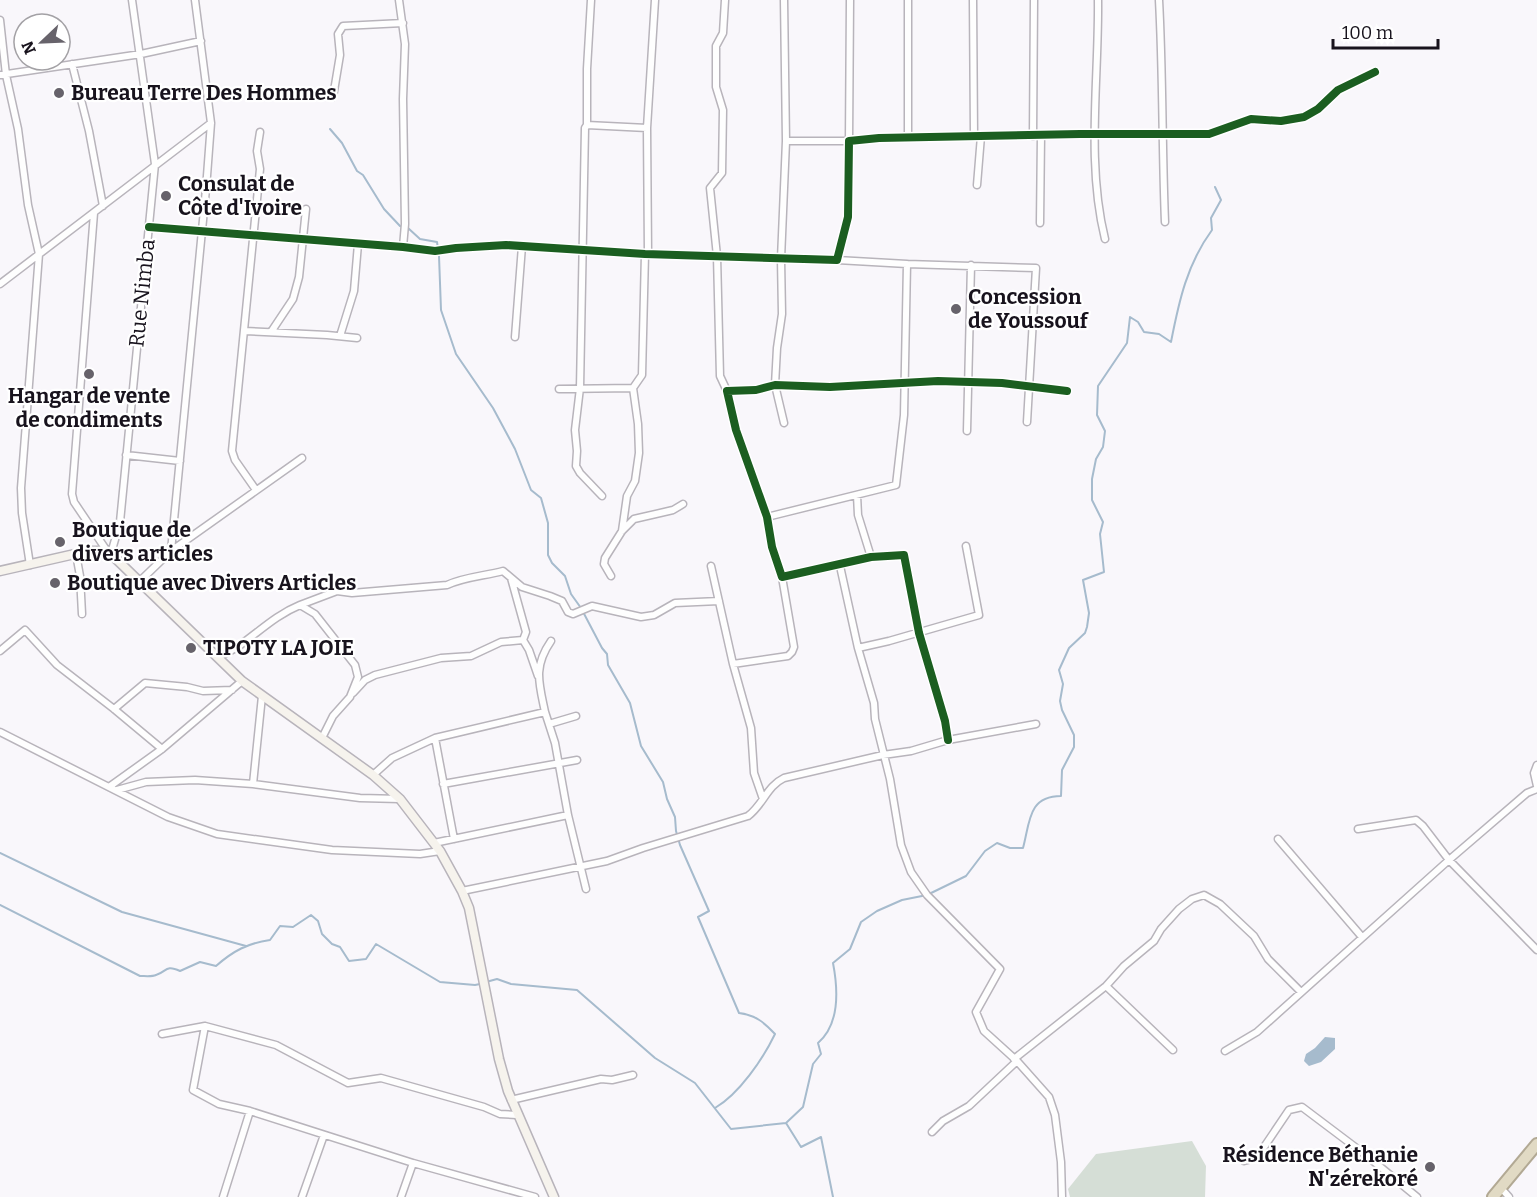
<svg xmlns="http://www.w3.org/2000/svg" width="1537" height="1197" font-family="Bitter,serif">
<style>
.green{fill:#d5ded6}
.water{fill:#a6bbcd}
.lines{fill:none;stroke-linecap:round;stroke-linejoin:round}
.stream{stroke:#a6bbcd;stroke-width:2}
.street-casing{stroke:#b8b4bb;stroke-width:9}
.secondary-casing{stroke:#b8b4bb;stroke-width:11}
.highway-casing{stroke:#b2a994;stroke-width:14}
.street{stroke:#fefefe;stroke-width:6}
.secondary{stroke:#f6f3ed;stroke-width:8}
.highway{stroke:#e1dac4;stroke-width:10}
.cycleway-casing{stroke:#fff;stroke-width:11}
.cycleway{stroke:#1b5e20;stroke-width:8}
.poi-dot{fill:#67636b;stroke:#fff;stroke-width:2}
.labels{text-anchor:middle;stroke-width:4.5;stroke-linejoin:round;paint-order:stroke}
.poi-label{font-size:21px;font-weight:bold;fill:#18131d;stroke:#fff;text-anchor:start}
.street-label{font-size:21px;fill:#18131d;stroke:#fff}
</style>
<rect width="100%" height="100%" fill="#f9f7fb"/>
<path class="green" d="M1192,1141L1206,1166L1205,1197H1070L1068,1189L1096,1154Z"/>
<path class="water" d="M1325,1037L1335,1038V1049L1321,1062L1309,1066L1304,1061L1306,1054L1315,1048Z"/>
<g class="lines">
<path class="stream" d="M330,129L342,143L357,171L363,175L384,209L400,226L408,228L420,239L437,242L439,256L441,310L456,354L493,408L515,449L531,490L541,498L548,523V555L552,563L565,576L571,594L581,608L602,648L607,654L608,665L630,703L641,746L663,782L667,799L675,817L676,831L680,845L709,911L698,917L739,1013C755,1015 764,1022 775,1034C763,1059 739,1094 715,1108
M0,853L122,912L246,946
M0,905L140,976C145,976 152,977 156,975C167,972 165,964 180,971L200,962L216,966C233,951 248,943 270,940L280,926L293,927L311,915L318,921L322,934L332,944L340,947L349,961L366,959L376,944L440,982L475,985L480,984
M486,982L497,979L511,984L577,990L655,1058L695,1083L731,1129L786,1123L801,1147L821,1137L833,1197
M786,1123L803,1107L813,1064L821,1054L818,1043C840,1024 838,989 833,963L850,949L861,922L877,911L902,900L927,895L966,876L985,851L997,843L1010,848H1023C1030,822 1028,796 1061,796L1062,770L1074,747V735L1062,710L1060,701L1063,684L1059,670L1069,648L1085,633L1087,627L1089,613L1083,580L1104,572L1100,534L1103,522L1092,500V479L1096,459L1103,447L1105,431L1097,415L1098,386L1127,343L1130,317L1138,322L1144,332L1159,334L1171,342C1179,301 1187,264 1212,230L1211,218L1221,200L1215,187"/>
<g class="street-casing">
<path id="street" d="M399,0L405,44L403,99L405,224L403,247
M591,0L587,69V125L585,128L580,388L575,430L577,451L576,466L580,473L602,496
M725,0L723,33L716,46V87L723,110L722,173L710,188L717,256L720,376L727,391
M784,0L786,141L781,259L782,314L777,348L775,385L784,423
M908,0V138
M973,0L974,136
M1098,0C1099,79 1086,162 1105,239
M1159,0C1163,74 1162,148 1165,222
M0,20L6,75L18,129L28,205L39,254L21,488L22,513L30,565
M72,64L89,131L103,206
M0,75L141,54L201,41
M333,97L340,55L338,34L343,26L403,23
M587,125L647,128L648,254
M647,128L655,0
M1033,136L1034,0
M786,141H849L850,0
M977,185L981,136
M94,213L72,494L74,502L107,551
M1040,223L1041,135
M149,227L403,247L435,251L456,248L506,245L645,254L837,260L848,217L849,141L879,138L1080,134H1209L1251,119L1281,121L1304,117L1318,109L1338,90L1375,72
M907,264L1036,268L1027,422
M0,284L211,123
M245,331L327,335L357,338
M271,332L293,299L299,277L306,209
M340,336L354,291L358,244
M515,337L522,246
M559,389L633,388L642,375L645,254
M967,431L971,265
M126,455L180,461
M256,490L235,460L232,451L260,169L257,151L260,132
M857,495L858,515L871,557
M767,517L896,485L904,415L907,264L837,260
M622,531L627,496L635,481L639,453L638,424L633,388
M112,550L120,522L155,164L132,0
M171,551L206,189L211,123L195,0
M76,554L80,576L82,614
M711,566L733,664L751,728L754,773L763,799
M840,566L858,648L874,703L875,719L890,779L901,845L911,872L927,895L1000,969L976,1012L984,1031L1017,1061L1049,1097L1055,1115L1061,1162L1062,1197
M611,576L604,564L605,558L622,531L634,519L673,510L683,504
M511,578L526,632L523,640
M140,581L171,551L302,458
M300,605L337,591L352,593L447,585C464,577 484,576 503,571L522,587L550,596L562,601L568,612L573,614L592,606L641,617L654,615L675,603L719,601
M858,648L889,641L979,615L966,546
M0,651L25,630L57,665L114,709L162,749
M218,657C226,653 236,649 243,643C262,629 278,614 300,605L315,614L355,665L358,677L350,697L333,716L322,738
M733,664L788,656L792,652L794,647L782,577
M353,693L365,680L375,675L441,658L471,656L501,642L523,640L529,650L538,676
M114,709L145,683L187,687L203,691L232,690
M545,712C539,683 533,667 551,641
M549,724L576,716
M0,732L168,817L217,834L332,850L420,854L440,851
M435,738L454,839
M948,740L945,721L919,633L904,555L871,557L782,577L772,547L767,517L736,430L727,391L756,390L775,385L830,387L938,381L1002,383L1067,391
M1537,765L1534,773L1537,786
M373,775L392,758L435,738L545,712L555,743L568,815L586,889
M253,784L262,696
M443,784L577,760
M109,787L162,749L242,681
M117,790L146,782L195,780L253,784L360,798L400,799
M1358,829L1416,820L1423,826L1449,860L1537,950
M1278,839L1362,937
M434,843L568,815
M462,891L607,861L643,848L748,816C763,805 767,786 784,778L883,755L911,751L948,740L1036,724
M1106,986L1173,1050
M205,1026L193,1090L219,1104L250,1111L413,1163L535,1197
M162,1034L205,1026L276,1045L348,1083L381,1078L484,1107L500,1114L517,1115
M1225,1051L1257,1032L1449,860L1527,793L1537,789
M1014,1059L1106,986L1124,966L1154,941L1161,929L1179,909L1192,899L1204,895L1220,904L1254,936L1268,959L1301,992
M511,1100L601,1079L612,1080L633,1075
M932,1132L943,1121L969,1106L1017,1061
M1240,1155L1244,1161L1256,1158L1260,1153L1289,1110L1302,1107L1367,1156L1417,1197
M1501,1188L1509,1197
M223,1197L250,1111
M302,1197L324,1135
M401,1197L413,1163"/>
</g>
<g class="secondary-casing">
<path id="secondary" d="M113,556L242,681L373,775L400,799L440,851L462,891L469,908L499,1059L508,1091L554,1197
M0,571L88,551H100L106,553"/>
</g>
<g class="highway-casing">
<path id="highway" d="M1493,1197L1537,1144"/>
</g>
<use href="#street" class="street"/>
<use href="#secondary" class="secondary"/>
<use href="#highway" class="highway"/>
<g class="cycleway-casing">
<path id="cycleway" d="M149,227L403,247L435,251L456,248L506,245L645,254L837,260L848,217L849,141L879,138L1080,134H1209L1251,119L1281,121L1304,117L1318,109L1338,90L1375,72
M948,740L945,721L919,633L904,555L871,557L782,577L772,547L767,517L736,430L727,391L756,390L775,385L830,387L938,381L1002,383L1067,391"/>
</g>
<use href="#cycleway" class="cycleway"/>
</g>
<g class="poi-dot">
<circle cx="59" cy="93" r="6"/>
<circle cx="166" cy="196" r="6"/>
<circle cx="956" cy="309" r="6"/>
<circle cx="89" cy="374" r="6"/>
<circle cx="60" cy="542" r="6"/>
<circle cx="55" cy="583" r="6"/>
<circle cx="191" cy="648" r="6"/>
<circle cx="1430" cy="1167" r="6"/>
</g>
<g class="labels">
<g class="poi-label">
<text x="71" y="100">Bureau Terre Des Hommes</text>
<text x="178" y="191">Consulat de<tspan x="178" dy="24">Côte d'Ivoire</tspan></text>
<text x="968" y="304">Concession<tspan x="968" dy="24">de Youssouf</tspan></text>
<text x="89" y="403" text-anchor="middle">Hangar de vente<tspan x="89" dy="24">de condiments</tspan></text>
<text x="72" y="537">Boutique de<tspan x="72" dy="24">divers articles</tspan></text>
<text x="67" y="590">Boutique avec Divers Articles</text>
<text x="203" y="655">TIPOTY LA JOIE</text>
<text x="1418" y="1162" text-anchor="end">Résidence Béthanie<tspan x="1418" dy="24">N'zérekoré</tspan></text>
</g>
<g class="street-label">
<text transform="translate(142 293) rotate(-84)" y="7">Rue Nimba</text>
</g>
</g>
<g transform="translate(42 42) rotate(247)"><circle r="28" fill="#ffffff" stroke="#a3a1a5" stroke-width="1.5"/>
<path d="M0-4.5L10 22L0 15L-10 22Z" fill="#67636b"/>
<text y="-9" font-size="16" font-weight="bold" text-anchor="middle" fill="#18131d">N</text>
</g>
<path d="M1333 39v9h105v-9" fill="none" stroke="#18131d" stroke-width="3"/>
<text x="1342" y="39" font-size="18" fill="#18131d" stroke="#ffffff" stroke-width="4.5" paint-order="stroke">100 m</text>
</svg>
